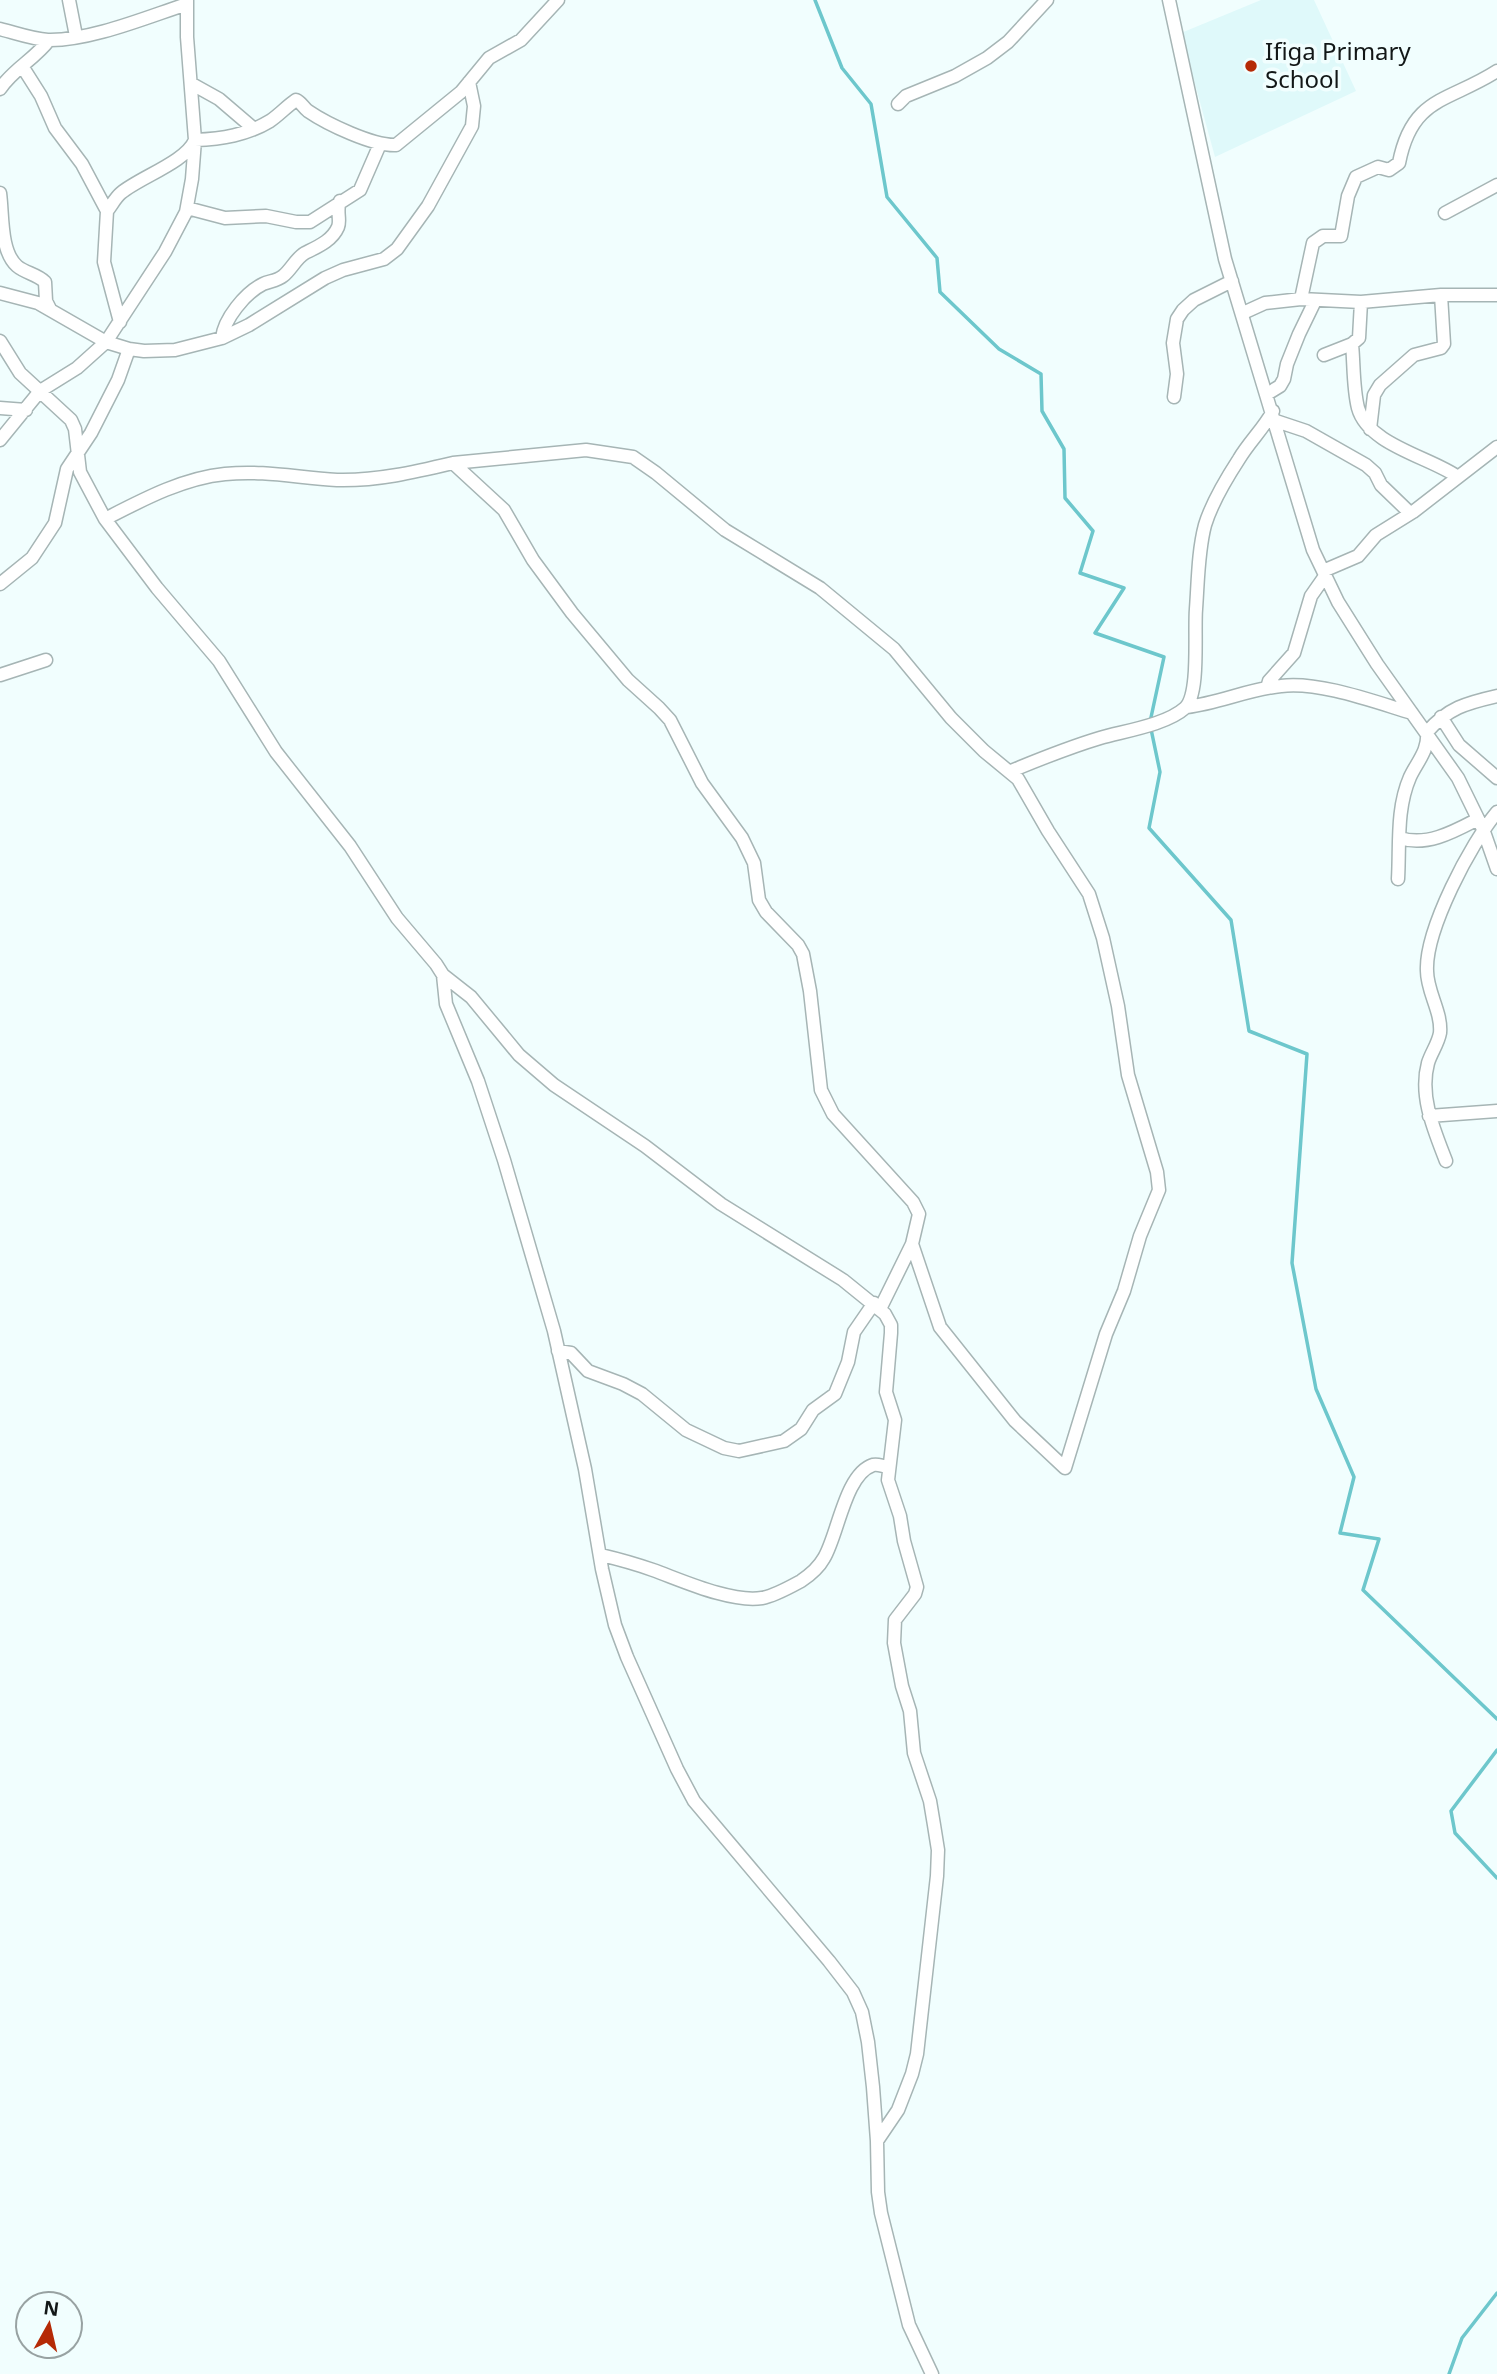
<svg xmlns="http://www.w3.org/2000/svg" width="1497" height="2374" font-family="'Noto Sans',sans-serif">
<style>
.built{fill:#dff9fa}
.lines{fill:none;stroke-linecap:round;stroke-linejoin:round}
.stream{stroke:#6dc7cc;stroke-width:3.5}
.minor-casing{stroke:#a6b5b5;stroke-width:15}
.minor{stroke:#fff;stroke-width:12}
.poi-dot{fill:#b52a06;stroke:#f1fefe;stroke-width:2.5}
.labels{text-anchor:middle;stroke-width:7;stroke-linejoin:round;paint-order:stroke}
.poi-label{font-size:24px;fill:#121717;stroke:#f1fefe;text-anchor:start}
</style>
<rect width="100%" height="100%" fill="#f1fefe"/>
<path class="built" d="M1261,0H1314L1356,91L1215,157L1181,33Z"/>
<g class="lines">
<path class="stream" d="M815,0L842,68L871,104L887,197L937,258L940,292L999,349L1041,374L1042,411L1064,449L1065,498L1093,531L1080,573L1124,588L1095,633L1164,657L1150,722
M1151,729L1160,772L1149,828L1231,920L1249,1031L1307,1054L1292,1263L1316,1389L1354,1477L1340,1533L1379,1539L1363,1590L1497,1719
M1497,1750L1451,1811L1455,1833L1497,1878
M1449,2374L1462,2338L1497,2293"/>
<g class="minor-casing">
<path id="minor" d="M69,0L76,36
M1169,0L1225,259L1313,550L1338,602L1377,664L1458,778L1483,829L1497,869
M0,29C16,33 32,39 48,40C90,41 147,17 187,4
M22,66L41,96L55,128L82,164L107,211L104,262L120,322
M192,84L219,99L253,128
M0,89C13,69 35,59 49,40
M898,104L906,96L955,76L987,58L1008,42L1047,0
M0,193C3,214 0,251 17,266C25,273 37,274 45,282L46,301L50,309
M187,208L225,218L266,216L296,222H310L360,190L380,144
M107,211C112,205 115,198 121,193C140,177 186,162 195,140C222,139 247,135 270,121C279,115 287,106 296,100C301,102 303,107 308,111C327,124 373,146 396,145L461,92L489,58L521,40L558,0
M1445,213L1497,185
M0,293L38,303L106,342L129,349L144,351L175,350L222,338L249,325L325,278L343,270L384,259L397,249L428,206L472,126L474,106L469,82
M1301,299L1313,243L1323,236H1341L1348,196L1356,177L1378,167L1389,170L1399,163C1412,96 1449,102 1497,71
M1243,313L1265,303L1301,299L1361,302L1441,295H1497
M222,338C224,319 245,293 263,284C269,281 277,281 283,276C291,270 296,258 305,253C317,247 332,241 338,227C341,220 336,211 340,201
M0,341L20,373L71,420L75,429L80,472L105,519L157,588L219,661L276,752L350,846L397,918L436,964L443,975L446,1004L478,1081L504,1160L554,1331L585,1469L602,1569L615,1625L627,1657L677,1769L694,1801L829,1961L853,1992L862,2012L868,2042L873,2087L877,2141L878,2192L881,2213L909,2325L932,2374
M1352,344C1354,365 1353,388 1358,408C1368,445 1430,457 1458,477
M1324,355L1352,344L1359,338L1361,302
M1267,394L1280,386L1284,379L1287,364L1299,334L1315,301
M1174,397L1177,374L1173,343L1177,319L1183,310L1194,300L1232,281
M0,408L26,410
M1276,421L1306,431L1366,465L1375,473L1381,485L1410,513
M1370,429L1374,395L1380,385L1414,355L1441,348L1444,344L1441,295
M0,440L40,391L77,368L106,342L165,252L186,212L192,179L195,140L187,37V0
M105,519C142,500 183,478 225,474C265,470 298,478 337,480C377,481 415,472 453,463L504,510L533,560L572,613L628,680L659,708L670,720L702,783L742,838L754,863L759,900L766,912L798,945L803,954L810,991L821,1090L833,1114L913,1202L919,1214L912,1244L940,1327L1015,1421L1065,1468L1106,1334L1124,1291L1140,1236L1159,1190L1157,1172L1128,1075L1118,1006L1103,938L1089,894L1048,831L1018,779L984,751L951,718L894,649L820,588L725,530L656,473L633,457L586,450L453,463
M1323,571L1358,556L1376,535L1413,512L1497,447
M0,584L32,558L55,523L67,469L91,433L118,380L129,349
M0,675L46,660
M1267,688L1269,681L1294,653L1311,596L1325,576
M1187,707C1219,703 1249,689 1281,686C1319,681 1375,702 1412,713
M1441,717L1459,745L1497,778
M1011,771C1040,759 1070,747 1100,738C1124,731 1166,725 1185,708C1200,694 1194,632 1196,609C1198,582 1198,551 1205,525C1212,502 1226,479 1239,459C1249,442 1264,428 1273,411
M1400,838C1427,847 1455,831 1478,819
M1398,879C1400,845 1396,809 1410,777C1417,762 1429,750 1427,732C1448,708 1466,703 1497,696
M443,975L471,997L519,1055L554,1085L645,1146L721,1204L843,1280L885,1314L891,1325V1333L886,1392L895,1420L888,1480L900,1516L904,1541L917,1587L915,1594L895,1620L894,1643L902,1686L910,1711L914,1753L930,1801L934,1825L938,1850L937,1876L917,2054L912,2074L898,2110L877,2141
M1429,1116L1497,1111
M1446,1161C1434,1130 1419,1096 1428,1063C1431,1053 1438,1044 1440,1033C1442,1012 1427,992 1427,971C1425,930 1471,843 1497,812
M880,1309L912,1244
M558,1351L571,1353L588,1371L623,1384L642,1394L686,1430L724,1448L739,1451L784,1441L801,1429L813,1410L835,1394L848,1362L854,1332L874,1303
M601,1555C618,1559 636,1564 653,1570C681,1580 731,1603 762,1598C774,1596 790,1587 801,1581C810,1575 819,1567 824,1558C838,1535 845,1474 873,1465C879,1464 884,1466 889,1468"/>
</g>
<use href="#minor" class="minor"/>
</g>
<circle class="poi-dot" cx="1251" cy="66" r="7"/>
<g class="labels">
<g class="poi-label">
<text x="1265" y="60">Ifiga Primary<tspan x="1265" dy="28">School</tspan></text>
</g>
</g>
<g transform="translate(49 2325) rotate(8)"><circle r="33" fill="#f1fefe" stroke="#98a2a2" stroke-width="2"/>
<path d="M0-5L12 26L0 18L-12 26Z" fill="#b52a06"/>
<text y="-10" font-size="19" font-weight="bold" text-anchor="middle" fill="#121717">N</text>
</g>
</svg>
